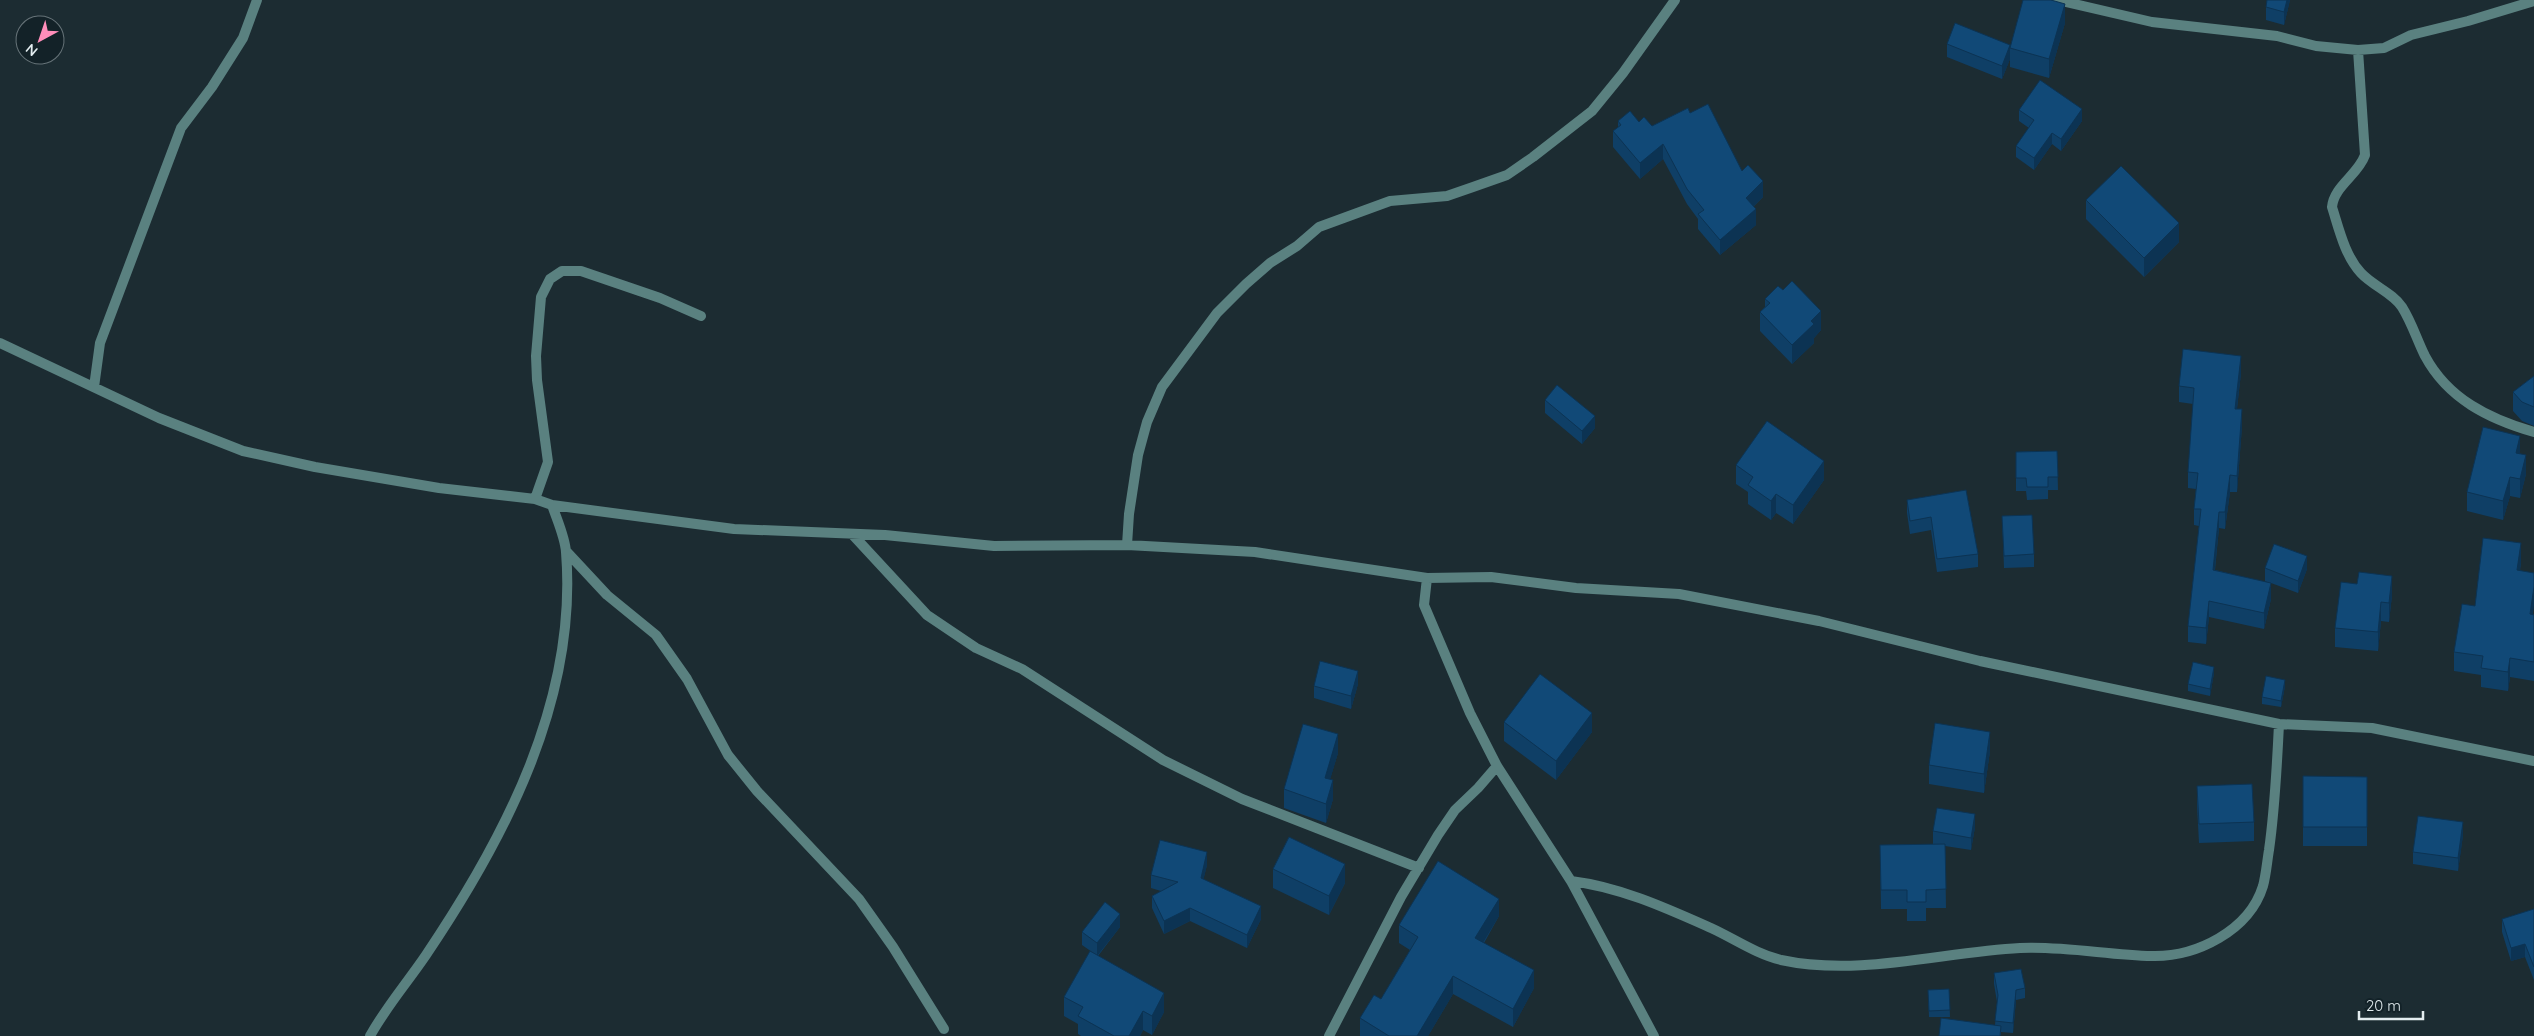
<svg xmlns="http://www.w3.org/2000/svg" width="2534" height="1036" font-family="Quicksand,sans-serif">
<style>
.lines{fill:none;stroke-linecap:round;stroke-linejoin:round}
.minor{stroke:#5a8180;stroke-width:10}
.wall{fill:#0f3f66}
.shaded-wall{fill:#0c3353}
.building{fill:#114977;stroke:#0c3353}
</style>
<rect width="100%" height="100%" fill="#1c2c32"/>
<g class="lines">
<path class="minor" d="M2057,0L2152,22L2277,36L2316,46L2358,50L2384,48L2411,35L2468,21L2534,1
M2358,50L2365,155C2358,175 2334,186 2332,207C2339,229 2345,256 2361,273C2373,286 2393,293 2402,307C2412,323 2417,340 2425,356C2448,399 2489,419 2534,432
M0,343L159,418L243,451L315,467L439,488L535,499L552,505L734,529L885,535L994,546L1127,545L1255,552L1427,578L1491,577L1576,588L1679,594L1819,621L1980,661L2279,724L2372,728L2534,761
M94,387L100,343L181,128L212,87L243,38L257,0
M535,499L548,462L537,380L536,356L541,297L550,279L562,271H581L660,298L701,316
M852,534L927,615L976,648L1022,669L1163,760L1242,799L1419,868
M1127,545L1129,514L1138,455L1147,422L1162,387L1217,313L1246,284L1270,263L1297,246L1319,227L1390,201L1447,196L1473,187L1507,175L1533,157L1592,111L1623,73L1675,0
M566,551L607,595L656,635L687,679L728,755L757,791L859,899L893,947L944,1029
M1427,578L1424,605L1470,713L1497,766L1571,881L1654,1036
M1571,881C1620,887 1666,908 1711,928C1735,939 1756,954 1781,960C1860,977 1942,952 2020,948C2065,946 2108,955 2152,956C2196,957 2249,931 2263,886C2266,875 2267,862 2269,850C2275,808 2277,766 2279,724
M370,1036C386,1007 407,983 426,955C505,838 578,699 566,552C565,537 557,520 552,505
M1329,1036L1401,897L1438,835L1455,810L1478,788L1497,766"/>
</g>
<path class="wall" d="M2267,0H2290L2284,25L2266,20V7Z
M2065,23L2049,78L2010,67V59L2002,79L1947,57V44L2010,45Z
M2019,110L2082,121L2061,151L2052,144L2034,170L2016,157V146L2029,128L2019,121Z
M1690,113L1742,171L1763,197L1753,207L1756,225L1720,255L1698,229V219L1687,204L1663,159L1640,179L1613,147V131L1618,128V121L1639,122L1652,126Z
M2086,200L2179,242L2144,277L2086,219Z
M1765,299L1821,330L1814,338V343L1792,364L1760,331V312L1765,307Z
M2241,373L2237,409L2242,426L2237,492H2230L2225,529L2219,528L2215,570L2269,583L2265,581V568L2307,569L2298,593L2271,583V599L2264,629L2209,617L2206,644L2188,642V626L2199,526L2194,525V509L2196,489L2188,488V472L2193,404L2179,402V386Z
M2534,376V426L2522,421L2513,411V392Z
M1545,400L1595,428L1582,444L1545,413Z
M2057,451L2058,490H2048V499L2027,500L2026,491H2016V452Z
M2520,454L2526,474L2520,498L2510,496L2503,520L2467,511V492Z
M1736,465L1824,480L1793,524L1776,513L1771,520L1748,504V492L1736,484Z
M1966,490L1978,554V567L1937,572L1931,530L1910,534L1907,513V500Z
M2002,516L2034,554V567L2004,568Z
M2521,562L2520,571L2533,614L2534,615V681L2510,677L2508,691L2481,687V675L2454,671V652L2475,606Z
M2392,595L2389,622L2381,621L2378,651L2335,647V628Z
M2214,673L2210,696L2188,691V684Z
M1358,684L1351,709L1314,698V686Z
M2285,686L2281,707L2262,704V697Z
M1504,722L1592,732L1556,780L1504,741Z
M1990,751L1984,793L1929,784V765Z
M1338,753L1330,779L1333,799L1326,823L1284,808V789Z
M2303,776L2367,777V846H2303Z
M2197,786L2254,822V841L2199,843L2197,805Z
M1975,827L1971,850L1945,846L1946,908H1926V921H1907V909H1881L1880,845L1933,844V831Z
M2463,835L2458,871L2413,864V852Z
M1207,865L1203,880L1261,919L1247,948L1190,921L1164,934L1152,908V896L1161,891L1151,888V875Z
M1273,869L1345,883L1329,915L1273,888Z
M2534,909V980L2525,957L2511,961L2502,932V919Z
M1499,916L1484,943L1534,988L1513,1027L1453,994L1428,1036H1360V1018L1381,999L1410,950L1399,943V925Z
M1120,927L1098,956L1164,1012L1152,1035L1143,1030L1140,1036H1081L1078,1034V1024L1064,1016V997L1092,952L1082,945V932Z
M1994,973L2025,988V998L2016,1000L2013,1033L2001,1032V1036L1995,1025L1997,1002L1994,984Z
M1949,989L1950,1017H1929L1928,990Z"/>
<path class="shaded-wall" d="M2287,0H2290L2284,25V12Z
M2065,4V23L2049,78V59Z
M2010,45V59L2002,79V66Z
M2082,109V121L2061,151V139Z
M2052,133V144L2034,170V158Z
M1663,144V159L1640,179V163Z
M1763,181V197L1746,214V198Z
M1756,209V225L1720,255V240Z
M2179,223V242L2144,277V258Z
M1821,311V330L1814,338V343L1792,364V345L1811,321Z
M2241,356V373L2235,425V409Z
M2242,409V426L2237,492V476Z
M1595,416V428L1582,444V431Z
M2520,436V455L2516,453Z
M2526,455V474L2520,498V479Z
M1824,461V480L1793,524V505Z
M2230,475V492L2225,529V512Z
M2510,477V496L2503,520V501Z
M1776,494V513L1771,520V501Z
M2219,512V528L2213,586V570Z
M2521,543V562L2517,589V570Z
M2307,556V569L2298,593V581Z
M2392,576V595L2389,622V603Z
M2271,583V599L2264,629V613Z
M2534,587V606L2530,633V614Z
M2209,601V617L2206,644V628Z
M2381,602V621L2378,651V632Z
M2510,658V677L2508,691V672Z
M2214,667V673L2210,696V689Z
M1358,671V684L1351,709V696Z
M2285,680V686L2281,707V701Z
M1592,713V732L1556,780V761Z
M1990,732V751L1984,793V774Z
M1338,734V753L1325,797V778Z
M1333,780V799L1326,823V804Z
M1975,814V827L1971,850V838Z
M2463,822V835L2458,871V858Z
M1207,852V865L1201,891V878Z
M1345,864V883L1329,915V896Z
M1499,899V916L1475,956V938Z
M1261,906V919L1247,948V935Z
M1190,908V921L1164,934V921Z
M1120,914V927L1097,956V943Z
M2525,944V957L2511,961V948Z
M1534,970V988L1513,1027V1009Z
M1453,976V994L1428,1036H1417Z
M2016,990V1000L2013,1033V1023Z
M1164,993V1012L1152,1035V1016Z
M1143,1011V1030L1140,1036H1129Z"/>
<path class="building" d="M2023,0H2051L2065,4L2049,59L2010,48Z
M2267,0H2287L2284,12L2266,7Z
M1955,23L2010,45L2002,66L1947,44Z
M2040,80L2082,109L2061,139L2052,133L2034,158L2016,146L2034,120L2019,110Z
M1708,104L1742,171L1748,165L1763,181L1746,198L1756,209L1720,240L1698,214L1704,210L1687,189L1663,144L1640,163L1613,131L1621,125L1618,121L1630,111L1639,122L1644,117L1652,126L1688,108L1690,113Z
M2121,166L2179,223L2144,258L2086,200Z
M1792,281L1821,311L1811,321L1814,324L1792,345L1760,312L1770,303L1765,299L1778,286L1783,290Z
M2183,349L2241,356L2235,409H2242L2237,476L2230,475L2225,512H2219L2213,570L2271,583L2264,613L2209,601L2206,628L2188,626L2201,509H2194L2198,473L2188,472L2194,388L2179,386Z
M2534,376V407L2522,402L2513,392Z
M1557,385L1595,416L1582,431L1545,400Z
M1767,421L1824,461L1793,505L1776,494L1771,501L1748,485L1753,477L1736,465Z
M2483,427L2520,436L2516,453L2526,455L2520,479L2510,477L2503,501L2467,492Z
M2057,451L2058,477H2048V487H2027L2026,478H2016V452Z
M1966,490L1978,554L1937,559L1931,517L1910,521L1907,500Z
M2032,515L2034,554L2004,556L2002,516Z
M2483,538L2521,543L2517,570L2534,573V587L2530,614L2534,615V662L2510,658L2508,672L2481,668L2483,656L2454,652L2462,604L2475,606Z
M2274,544L2307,556L2298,581L2265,568Z
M2359,572L2392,576L2389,603L2381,602L2378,632L2335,628L2341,582L2357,584Z
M1320,661L1358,671L1351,696L1314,686Z
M2193,662L2214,667L2210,689L2188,684Z
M1540,674L1592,713L1556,761L1504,722Z
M2266,676L2285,680L2281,701L2262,697Z
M1935,723L1990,732L1984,774L1929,765Z
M1303,724L1338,734L1325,778L1333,780L1326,804L1284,789Z
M2303,776L2367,777V827H2303Z
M2252,784L2254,822L2199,824L2197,786Z
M1937,808L1975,814L1971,838L1933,831Z
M2418,816L2463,822L2458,858L2413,852Z
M1289,837L1345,864L1329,896L1273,869Z
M1160,840L1207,852L1201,878L1261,906L1247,935L1190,908L1164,921L1152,896L1178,882L1151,875Z
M1945,844L1946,889L1926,890V902H1907V890H1881L1880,845Z
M1438,861L1499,899L1475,938L1534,970L1513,1009L1453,976L1417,1036H1389L1360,1018L1374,995L1381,999L1418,937L1399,925Z
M1105,902L1120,914L1097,943L1082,932Z
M2534,909V967L2525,944L2511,948L2502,919Z
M1090,951L1164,993L1152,1016L1143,1011L1129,1036H1114L1078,1016L1083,1007L1064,997Z
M2021,969L2025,988L2016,990L2013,1023L1995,1021L1998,995L1994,973Z
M1949,989L1950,1010L1929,1011L1928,990Z
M1941,1018L2001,1026L2000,1036H1939Z"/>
<g transform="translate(40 40) rotate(220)"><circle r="24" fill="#132228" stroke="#667378"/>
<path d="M0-4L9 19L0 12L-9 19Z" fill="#ff8eba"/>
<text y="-8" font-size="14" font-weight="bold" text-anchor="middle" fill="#e3edf0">N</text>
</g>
<path d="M2359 1011v8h64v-8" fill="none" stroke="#e3edf0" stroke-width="2.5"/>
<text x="2366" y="1011" font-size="15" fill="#e3edf0" stroke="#132228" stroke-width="4" paint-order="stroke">20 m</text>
</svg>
